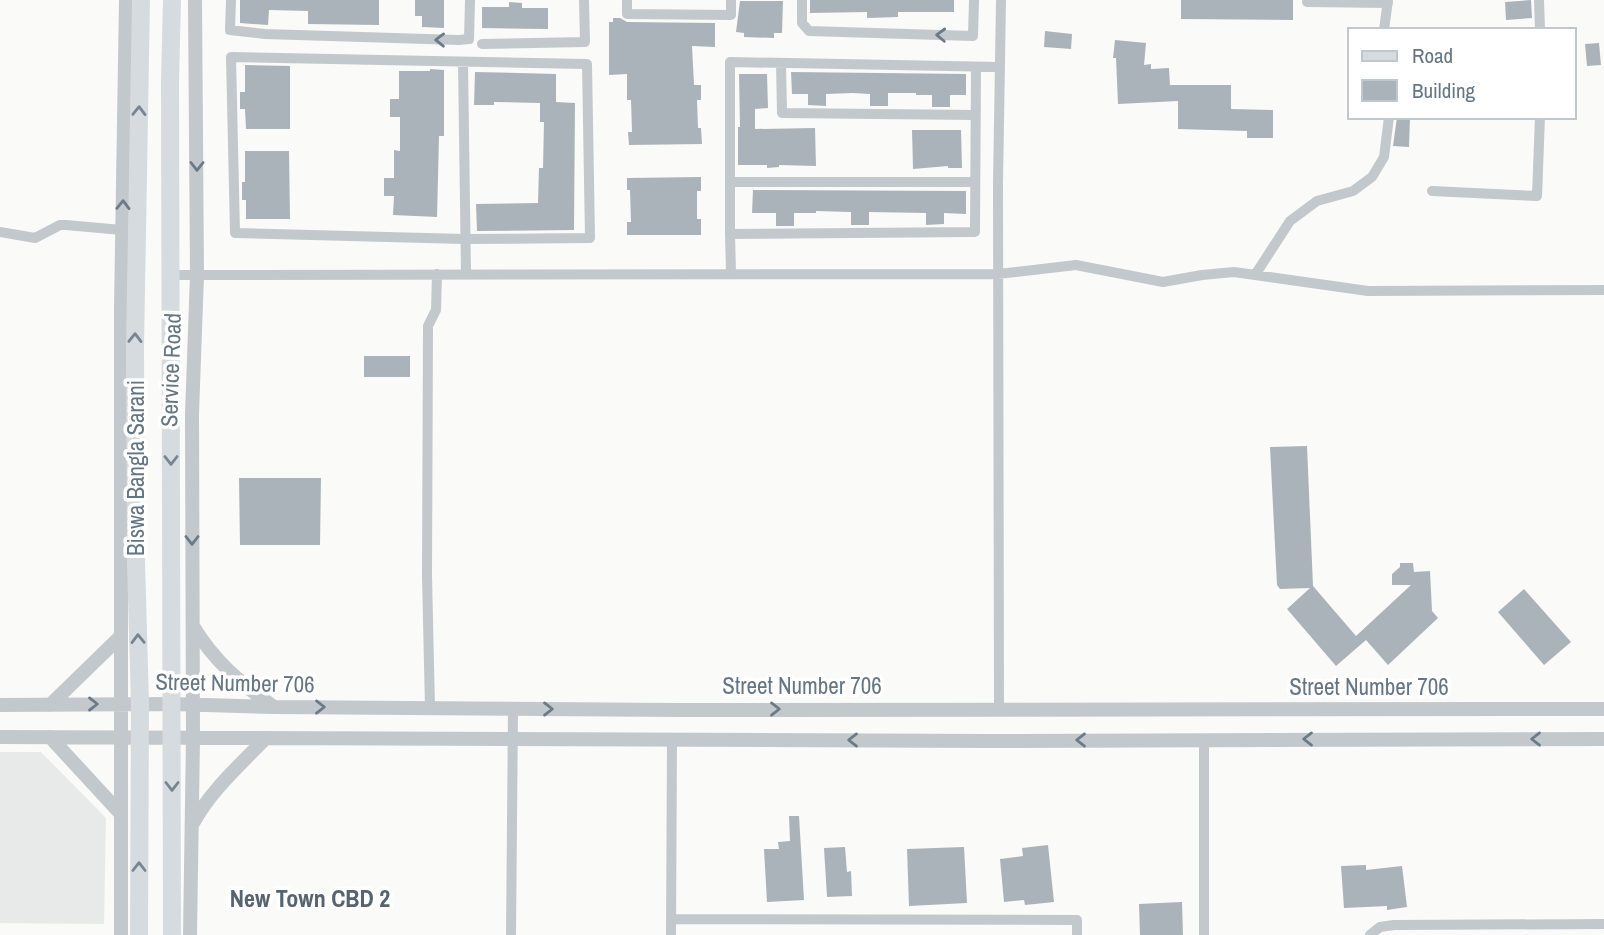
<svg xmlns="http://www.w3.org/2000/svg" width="1604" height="935" font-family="'Archivo Narrow',sans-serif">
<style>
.built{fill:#e8e9e9}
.building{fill:#aab3b9}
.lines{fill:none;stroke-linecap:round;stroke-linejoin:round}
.minor{stroke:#c3c8cc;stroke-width:10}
.tertiary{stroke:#c3c8cc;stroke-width:14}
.primary{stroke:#d6dbdf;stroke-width:18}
.oneway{stroke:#6a7a87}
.oneway2{stroke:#768591}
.labels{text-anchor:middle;stroke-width:7;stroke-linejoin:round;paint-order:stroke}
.street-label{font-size:23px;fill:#657683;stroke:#fff}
.neighbourhood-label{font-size:24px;font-weight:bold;fill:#57646e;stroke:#fff}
</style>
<rect width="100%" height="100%" fill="#fafaf8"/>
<path class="built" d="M0,752H41L106,818L104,924L0,923Z"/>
<path class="building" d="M240,0H379V25L308,24V11L269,10L268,25L240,23Z
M415,0H444V28L422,27V16H415Z
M810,0H954V12H898V17L867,18V12L810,13Z
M1181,0H1293V20L1181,19Z
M1531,0L1532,18L1506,20L1505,2Z
M740,1H783L782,33H774V38L744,37V33L736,32Z
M509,2L522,3V8H548V29L482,28V7H509Z
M613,18H620L627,22L715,23V47L692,46L694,85H701V100H697L698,128H701L702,144L629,145L628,132H632L631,100H627V74L609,75V22H613Z
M1045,31L1072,34L1071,49L1044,47Z
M1115,40L1146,43L1144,65L1151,64V69L1169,68L1170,85H1231V109L1273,110V138H1247V131L1178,129V101L1118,104L1116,58H1113Z
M1599,43L1601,65L1587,66L1585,44Z
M245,65L290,66V129H246L245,109H240V92H245Z
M430,69L444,70V136H439L437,217L393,215L394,196H384V178H394V150L400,151V117H390V99H399V71H430Z
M475,72L556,74V102L575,103L574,230L477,231L476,204L538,203L539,168H543L544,122H540V103L494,102V105H474Z
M791,72L966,74V95H950V107H932V95H916V93H888V106H870V94L853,93L826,94V106L808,105V94H792Z
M739,74H767L768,108L755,109V129L815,128L816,166L779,165V167L767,168V165H738V127H740Z
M1397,117H1410L1409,147L1393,146Z
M912,130H961L962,168H948V166L913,169Z
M245,151H289L290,219H246V200H242V182H245Z
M701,177V191H697V219H701V235H627V222H631L630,190H627V178Z
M753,190L966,191V214L944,213V224L926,225V213L869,212V225H851V212L816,211V213H794V226H776V213H752Z
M364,356H410V377H364Z
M1307,446L1313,586L1356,636L1411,585H1392V574L1400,567V563H1413L1414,572L1430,571L1432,611L1438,618L1388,665L1366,640L1336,666L1287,609L1310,588L1280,589L1277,585L1270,447Z
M239,478H321L320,545H240Z
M1524,589L1571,642L1544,665L1498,612Z
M789,816H799L804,900L767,902L764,849H779L778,842L790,841Z
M1048,845L1054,902L1025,905L1024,900L1004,902L1000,859L1023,856L1022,848Z
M845,847L847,872L851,871L852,896L827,897L824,848Z
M964,847L967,903L909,906L907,849Z
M1366,865V870L1402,866L1407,907L1387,910V906L1344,908L1341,866Z
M1182,902L1183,935H1140L1139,904Z"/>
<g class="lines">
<path class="minor" d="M231,0L230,30L265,34L459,40L469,39L470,0
M627,0V14L731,15V0
M802,0V23L809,31L973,36L974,0
M1539,0L1540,30
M1307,2L1388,3
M1384,30L1388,0
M482,44L585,42L584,0
M231,57L587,64L590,238L464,239L235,233Z
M463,63L466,274
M781,63L782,113L975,115
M976,67L975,232L730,234V62L1000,67
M730,182H974
M1432,191L1537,196L1540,117
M0,232L35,238L60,225H66L122,230
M730,234L731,273
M171,275L998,274L1076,265L1163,282L1202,275L1234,272L1368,291L1604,290
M1255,275L1290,221L1317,201L1353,191L1372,177L1384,157L1389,117
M430,708L427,576L428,326L436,310L437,274
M999,708L998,183L1001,0
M671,919L1077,920V935
M511,935L513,709
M671,935L672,738
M1204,935V740
M1370,935L1380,927L1394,925L1604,924"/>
<path class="tertiary" d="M193,626C214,661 241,684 274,707
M0,705L172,704L274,707L677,710L1604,709
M50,705L121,636
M0,737L987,741L1604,739
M50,737L121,814
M192,825C210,791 240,765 266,738
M121,935V307L126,0
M190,935L193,739L192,414L197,275L195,0"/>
<path class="primary" d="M139,935L140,704L136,562L135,347L141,0
M172,935L170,82L172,0"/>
</g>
<defs><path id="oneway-chevron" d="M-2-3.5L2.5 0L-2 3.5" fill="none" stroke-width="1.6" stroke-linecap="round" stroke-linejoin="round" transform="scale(1.75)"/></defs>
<g class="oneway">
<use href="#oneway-chevron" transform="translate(941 35) rotate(-178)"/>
<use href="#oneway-chevron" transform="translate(440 40) rotate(-179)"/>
<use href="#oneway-chevron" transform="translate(197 166) rotate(90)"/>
<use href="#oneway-chevron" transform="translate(123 205) rotate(-89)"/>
<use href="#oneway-chevron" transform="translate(192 540) rotate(90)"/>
<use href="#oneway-chevron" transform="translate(93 704)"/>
<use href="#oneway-chevron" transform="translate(320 707)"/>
<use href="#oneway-chevron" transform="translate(548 709)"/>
<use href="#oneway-chevron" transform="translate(775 709)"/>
<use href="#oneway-chevron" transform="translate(1308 739) rotate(180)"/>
<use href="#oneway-chevron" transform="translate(1536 739) rotate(180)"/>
<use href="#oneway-chevron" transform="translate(853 740) rotate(-180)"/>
<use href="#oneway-chevron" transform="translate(1081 740) rotate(180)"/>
</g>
<g class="oneway2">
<use href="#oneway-chevron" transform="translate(139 111) rotate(-89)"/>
<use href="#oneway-chevron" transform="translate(135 338) rotate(-89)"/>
<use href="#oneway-chevron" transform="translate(171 460) rotate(90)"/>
<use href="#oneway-chevron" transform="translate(138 639) rotate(-91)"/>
<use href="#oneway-chevron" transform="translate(172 786) rotate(90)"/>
<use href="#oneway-chevron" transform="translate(139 867) rotate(-90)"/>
</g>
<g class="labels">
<g class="street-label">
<text transform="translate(171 370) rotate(-88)" y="8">Service Road</text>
<text transform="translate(136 468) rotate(-90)" y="8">Biswa Bangla Sarani</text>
<text transform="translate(235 683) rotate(1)" y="8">Street Number 706</text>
<text x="802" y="694">Street Number 706</text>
<text x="1369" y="695">Street Number 706</text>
</g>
<g class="neighbourhood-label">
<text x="310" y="907">New Town CBD 2</text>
</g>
</g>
<rect x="1348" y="28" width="228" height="91" fill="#ffffff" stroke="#c1c8cd" stroke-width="2"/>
<rect x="1362" y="51" width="35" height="10" fill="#d6dbdf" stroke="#c1c8cd" stroke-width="2"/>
<text x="1412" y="63" font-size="21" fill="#657683">Road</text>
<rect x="1362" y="80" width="35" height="21" fill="#aab3b9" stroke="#c1c8cd" stroke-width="2"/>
<text x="1412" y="98" font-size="21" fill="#657683">Building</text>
</svg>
